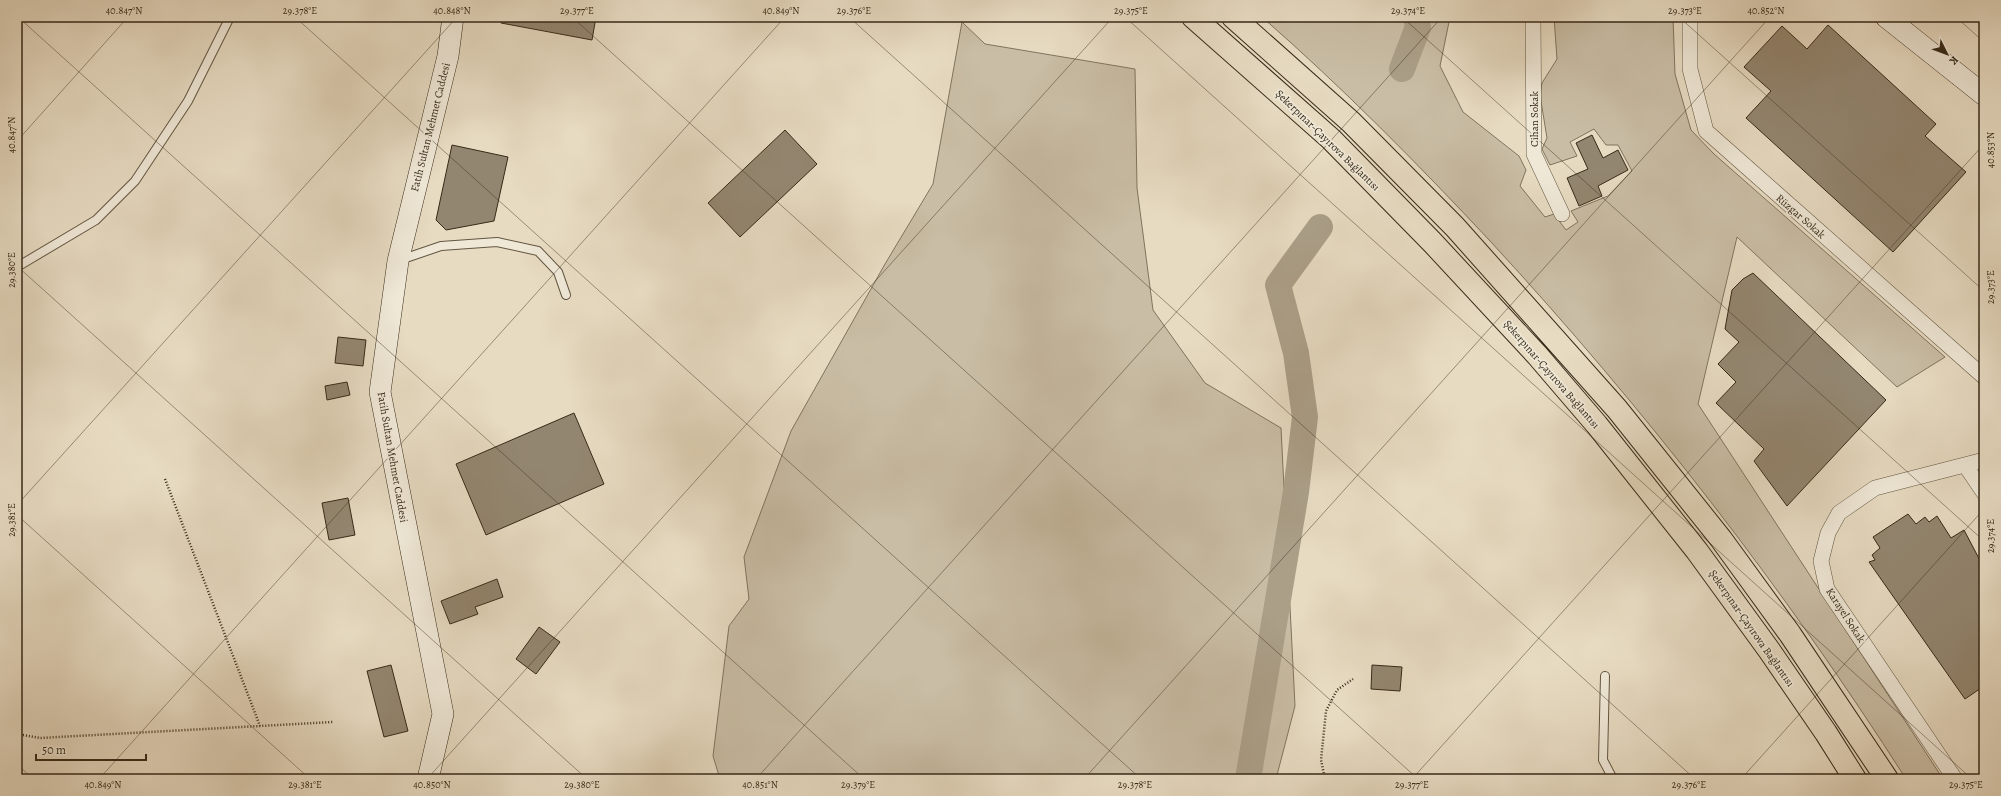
<svg xmlns="http://www.w3.org/2000/svg" width="2001" height="796" font-family="Alegreya,serif">
<style>
.green{fill:#c9bda5;stroke:#80745e}
.lines{fill:none;stroke-linecap:round;stroke-linejoin:round}
.river{stroke:#ab9f88;stroke-width:26}
.building{fill:#938670;stroke:#372a18}
.lane-casing{stroke:#635642;stroke-width:10}
.street-casing{stroke:#635642;stroke-width:16}
.secondary-casing{stroke:#372a18;stroke-width:22}
.highway-casing{stroke:#372a18;stroke-width:24}
.path{stroke:#372a18;stroke-width:2.5;stroke-dasharray:1 2;stroke-linecap:butt}
.lane{stroke:#efe8d7;stroke-width:8}
.street{stroke:#efe8d7;stroke-width:15}
.secondary{stroke:#efe8d7;stroke-width:21}
.highway{stroke:#e7dbc2;stroke-width:22}
.ticks{fill:none;stroke:#372a18;stroke-width:1;stroke-opacity:0.45}
.labels{text-anchor:middle;stroke-width:3.5;stroke-linejoin:round;paint-order:stroke}
.street-label{font-size:11px;fill:#372a18;stroke:#efe8d7}
.neatline{fill:none;stroke:#372a18;stroke-width:1.5}
.ticks-label{font-size:10px;text-anchor:middle;fill:#372a18}
</style>
<rect width="100%" height="100%" fill="#e7dbc2"/>
<filter id="stains"><feTurbulence type="fractalNoise" baseFrequency=".005" numOctaves="4"/><feColorMatrix values="0 0 0 0 .2 0 0 0 0 .09 0 0 0 0 .02 0 0 0 .5 -.17"/></filter>
<radialGradient id="worn" r=".72"><stop offset=".6" stop-color="#630" stop-opacity="0"/><stop offset="1" stop-color="#630" stop-opacity=".3"/></radialGradient>
<path class="green" d="M1262,17H1450L1440,66L1463,112L1519,156L1526,170L1520,186L1545,217L1554,214L1566,230L1578,222L1571,211L1608,196L1632,171L1618,145H1606L1594,129L1570,142L1577,156L1550,165L1542,149L1547,138L1540,95L1542,83L1557,59L1554,17H1673L1675,74L1691,130L1714,154L1945,357L1897,387L1737,237L1698,404L1943,779H1906C1784,588 1645,409 1491,242C1418,164 1342,87 1262,17Z
M962,22L985,44L1135,69L1137,188L1153,310L1205,383L1281,428L1295,706L1276,779H720L713,756L729,626L749,599L744,557L791,431L885,264L933,184Z"/>
<g class="lines">
<path class="river" d="M1402,69L1418,27L1416,17
M1248,779L1296,492L1305,417L1296,353L1278,285L1320,227"/>
</g>
<path class="building" d="M501,17H596L592,40L501,23Z
M1828,25L1936,124L1925,136L1966,172L1893,252L1746,118L1771,91L1744,67L1782,26L1807,49Z
M785,130L817,164L740,237L708,203Z
M1592,135L1603,158L1618,150L1628,170L1598,186L1602,196L1579,206L1567,178L1588,169L1576,143Z
M452,145L508,157L494,221L446,230L436,220Z
M1753,273L1886,400L1787,506L1754,461L1764,449L1716,403L1736,382L1718,364L1739,342L1725,329L1732,290L1743,279Z
M338,337L366,340L363,366L335,363Z
M347,382L350,395L327,400L325,386Z
M574,413L604,484L486,535L456,464Z
M348,498L355,535L329,540L322,503Z
M1908,514L1916,524L1925,517L1929,522L1937,516L1951,538L1964,530L1984,568V686L1965,699L1869,562L1875,560L1872,555L1880,548L1873,537Z
M497,579L503,597L475,607L478,614L450,624L441,601Z
M539,627L560,642L536,674L516,659Z
M391,665L408,731L384,737L367,671Z
M1372,665L1402,667L1400,691L1371,689Z"/>
<g class="lines">
<g class="lane-casing">
<path id="lane" d="M400,260L441,246L497,242L538,251L558,272L566,295
M17,267L96,220L135,181L188,101L230,17
M1605,676L1603,760L1613,779"/>
</g>
<g class="street-casing">
<path id="street" d="M1533,17L1534,154L1562,214
M1690,17V69L1706,131L1984,377
M1965,465L1984,493
M1955,779L1827,589L1821,561L1828,533L1839,513L1875,488L1984,460"/>
</g>
<g class="secondary-casing">
<path id="secondary" d="M1886,17L1984,95
M428,779L443,714L380,392L398,261L448,56L453,17"/>
</g>
<g class="highway-casing">
<path id="highway" d="M1193,17L1331,139L1432,242L1537,355L1597,425L1697,551L1769,650L1826,733L1855,779
M1233,17L1351,122L1455,227L1617,409L1721,539L1790,634L1887,779"/>
</g>
<path class="path" d="M165,479L260,726
M17,734L40,738L333,722
M1325,779L1321,760L1326,711L1337,690L1353,679
M1406,779L1416,777L1420,779"/>
<use href="#lane" class="lane"/>
<use href="#street" class="street"/>
<use href="#secondary" class="secondary"/>
<use href="#highway" class="highway"/>
</g>
<path class="ticks" d="M18,17L864,779M295,17L1141,779M572,17L1418,779M849,17L1695,779M1125,17L1972,779M1402,17L1984,541M1679,17L1984,291M1956,17L1984,42M17,141L128,17M17,266L587,779M17,505L457,17M17,515L310,779M17,764L33,779M99,779L785,17M427,779L1113,17M756,779L1442,17M1084,779L1770,17M1412,779L1984,144M1741,779L1984,509"/>
<g class="labels">
<g class="street-label">
<text transform="translate(1534 119) rotate(-90)" y="4">Cihan Sokak</text>
<text transform="translate(430 127) rotate(-76)" y="4">Fatih Sultan Mehmet Caddesi</text>
<text transform="translate(1328 140) rotate(44)" y="4">Şekerpınar-Çayırova Bağlantısı</text>
<text transform="translate(1801 216) rotate(41)" y="4">Rüzgar Sokak</text>
<text transform="translate(1552 374) rotate(49)" y="4">Şekerpınar-Çayırova Bağlantısı</text>
<text transform="translate(393 457) rotate(80)" y="4">Fatih Sultan Mehmet Caddesi</text>
<text transform="translate(1846 615) rotate(57)" y="4">Karayel Sokak</text>
<text transform="translate(1752 628) rotate(55)" y="4">Şekerpınar-Çayırova Bağlantısı</text>
</g>
</g>
<rect width="2001" height="796" fill="none" stroke="#e7dbc2" stroke-width="44"/>
<g transform="translate(1947 54) rotate(132)" stroke="#efe8d7" stroke-width="3" paint-order="stroke">
<path d="M0-3L7 15L0 10L-7 15Z" fill="#372a18"/>
<text y="-6" font-size="11" font-weight="bold" text-anchor="middle" fill="#372a18">K</text>
</g>
<path d="M36 754v6h110v-6" fill="none" stroke="#372a18" stroke-width="2"/>
<text x="42" y="754" font-size="12" fill="#372a18" stroke="#efe8d7" stroke-width="3" paint-order="stroke">50 m</text>
<rect x="22" y="22" width="1957" height="752" class="neatline"/>
<g class="ticks-label">
<text x="124" y="14">40.847°N</text>
<text x="300" y="14">29.378°E</text>
<text x="452" y="14">40.848°N</text>
<text x="577" y="14">29.377°E</text>
<text x="781" y="14">40.849°N</text>
<text x="854" y="14">29.376°E</text>
<text x="1131" y="14">29.375°E</text>
<text x="1408" y="14">29.374°E</text>
<text x="1685" y="14">29.373°E</text>
<text x="1766" y="14">40.852°N</text>
<text transform="translate(11 135) rotate(-90)" y="4">40.847°N</text>
<text transform="translate(1990 150) rotate(-90)" y="4">40.853°N</text>
<text transform="translate(11 270) rotate(-90)" y="4">29.380°E</text>
<text transform="translate(1990 287) rotate(-90)" y="4">29.373°E</text>
<text transform="translate(11 520) rotate(-90)" y="4">29.381°E</text>
<text transform="translate(1990 536) rotate(-90)" y="4">29.374°E</text>
<text x="103" y="788">40.849°N</text>
<text x="305" y="788">29.381°E</text>
<text x="432" y="788">40.850°N</text>
<text x="582" y="788">29.380°E</text>
<text x="760" y="788">40.851°N</text>
<text x="858" y="788">29.379°E</text>
<text x="1135" y="788">29.378°E</text>
<text x="1412" y="788">29.377°E</text>
<text x="1689" y="788">29.376°E</text>
<text x="1966" y="788">29.375°E</text>
</g>
<rect width="100%" height="100%" filter="url(#stains)"/>
<rect width="100%" height="100%" fill="url(#worn)"/>
</svg>
